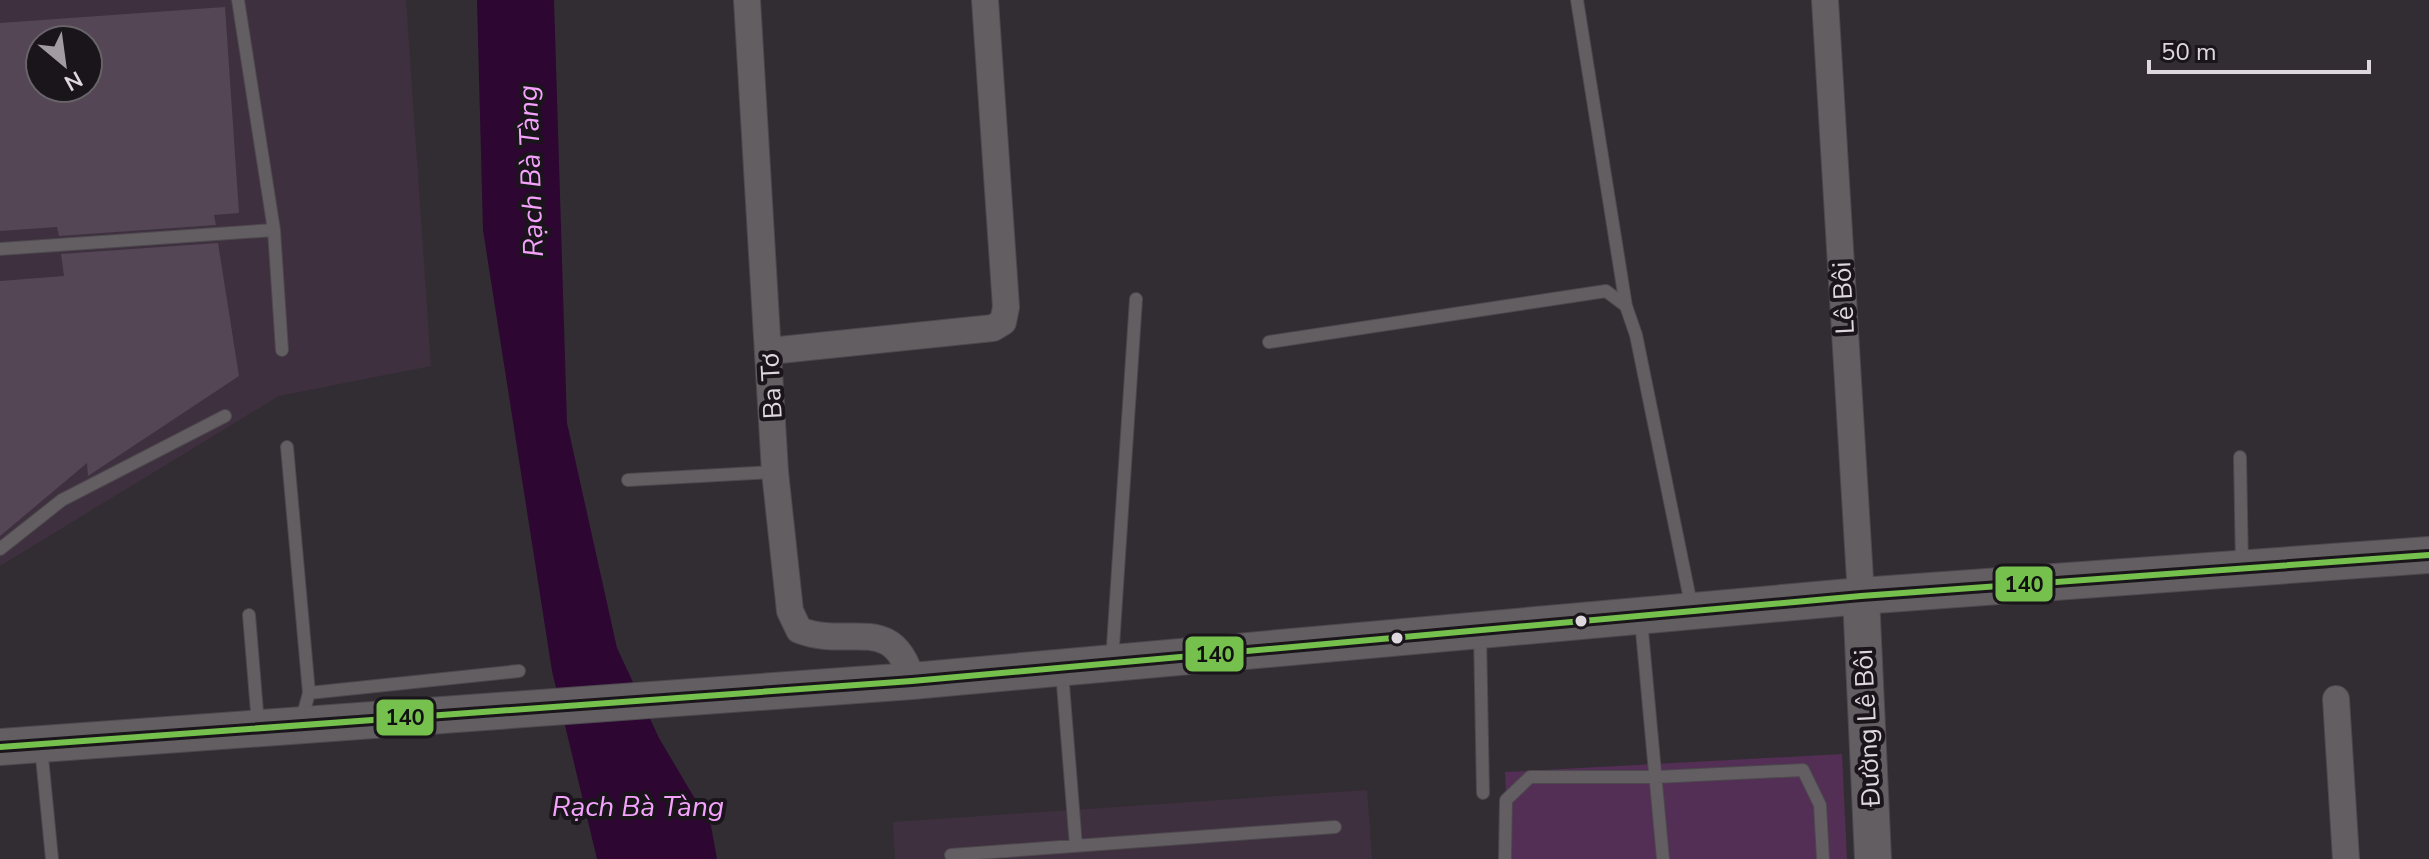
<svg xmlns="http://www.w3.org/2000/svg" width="2429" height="859" font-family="'Nunito Sans',sans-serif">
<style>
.built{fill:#3e303f;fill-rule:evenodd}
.green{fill:#532e55}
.water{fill:#2d0632}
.building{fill:#544655;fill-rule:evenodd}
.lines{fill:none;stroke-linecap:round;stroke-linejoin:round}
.lane-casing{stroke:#4d484e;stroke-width:14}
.street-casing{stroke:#4d484e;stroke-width:28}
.secondary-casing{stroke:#4d484e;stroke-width:38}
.lane{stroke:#625e62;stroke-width:12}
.street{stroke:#625e62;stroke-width:26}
.secondary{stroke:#625e62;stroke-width:36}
.bus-1-casing{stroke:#19151a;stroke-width:12}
.bus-1{stroke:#76c04d;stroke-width:6}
.bus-dot{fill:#ded7de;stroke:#19151a;stroke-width:3}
.labels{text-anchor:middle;stroke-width:8;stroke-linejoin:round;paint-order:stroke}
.street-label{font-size:26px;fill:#ded7de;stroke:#19151a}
.water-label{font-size:28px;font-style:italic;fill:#f5a2fc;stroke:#19151a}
.line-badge{stroke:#19151a;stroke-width:3}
.pale-badge-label{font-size:22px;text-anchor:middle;font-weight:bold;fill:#111}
</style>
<rect width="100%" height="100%" fill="#322d32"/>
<path class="built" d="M0,0H406L431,366L279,396L0,566ZM40,40H88V88H40Z
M1367,790L1372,859H895L893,822Z"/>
<path class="green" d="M1842,754L1847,859H1509L1505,772Z"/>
<path class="water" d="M477,0H554L567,423L617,648L659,738L711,826L717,859H597L552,671L483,230Z"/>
<path class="building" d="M225,7L239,213L214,215L216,225L59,236L57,227L0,231V23ZM40,40H88V88H40Z
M218,243L239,376L88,476L87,463L0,536V281L64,276L61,254Z"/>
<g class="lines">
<g class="lane-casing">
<path id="lane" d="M238,0L274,230L282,350
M1577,0L1626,306
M0,249L274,230
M1269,342L1606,291L1626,306L1636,335L1692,609
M287,447L309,693L301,722
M2240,457L2242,566
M628,480L775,472
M0,549L62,500L225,416
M249,615L258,724
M1641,620L1663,859
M1480,634L1483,793
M1112,661L1136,299
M1062,672L1076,846
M309,693L519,671
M41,747L52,859
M951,855L1335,827
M1505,859L1506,800L1530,777H1656L1803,770L1820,805L1823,859"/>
</g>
<g class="street-casing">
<path id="street" d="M747,0L775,472L790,611L799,630C850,650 893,611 912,681
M1825,0L1861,596
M770,351L993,328L1003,322L1006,307L985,0
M2336,699L2346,859"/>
</g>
<g class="secondary-casing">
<path id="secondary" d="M1861,596L1873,859
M0,747L912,681L1861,596L2429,555"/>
</g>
<use href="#lane" class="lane"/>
<use href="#street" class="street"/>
<use href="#secondary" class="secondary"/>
<g class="bus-1-casing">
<path id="bus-1" d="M0,747L912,681L1861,596L2429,555"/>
</g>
<use href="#bus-1" class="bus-1"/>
</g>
<g class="bus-dot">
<circle cx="1581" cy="621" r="7"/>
<circle cx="1397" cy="638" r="7"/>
</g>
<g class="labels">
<g class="street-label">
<text transform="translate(1843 298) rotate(-93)" y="9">Lê Bôi</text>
<text transform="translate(771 386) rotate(-93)" y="9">Ba Tơ</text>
<text transform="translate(1867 728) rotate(-93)" y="9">Đường Lê Bôi</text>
</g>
<g class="water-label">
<text transform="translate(530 171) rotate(-92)" y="10">Rạch Bà Tàng</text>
<text x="638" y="816">Rạch Bà Tàng</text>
</g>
</g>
<g class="line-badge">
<rect x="1994" y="565" width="60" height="38" rx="8" fill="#76c04d"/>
<rect x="1184" y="635" width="61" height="38" rx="8" fill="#76c04d"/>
<rect x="375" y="698" width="60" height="39" rx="8" fill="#76c04d"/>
</g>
<g class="pale-badge-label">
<text x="2024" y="592">140</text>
<text x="1215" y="662">140</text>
<text x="405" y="725">140</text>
</g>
<g transform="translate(64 64) rotate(151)"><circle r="38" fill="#19151a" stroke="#686368" stroke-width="2"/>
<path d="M0-6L14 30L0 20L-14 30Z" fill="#a29ca2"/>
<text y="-12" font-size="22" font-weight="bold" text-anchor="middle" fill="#ded7de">N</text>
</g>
<path d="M2149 60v12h220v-12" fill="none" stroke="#ded7de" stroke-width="4"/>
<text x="2161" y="60" font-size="24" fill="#ded7de" stroke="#19151a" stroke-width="6" paint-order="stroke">50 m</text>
</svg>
